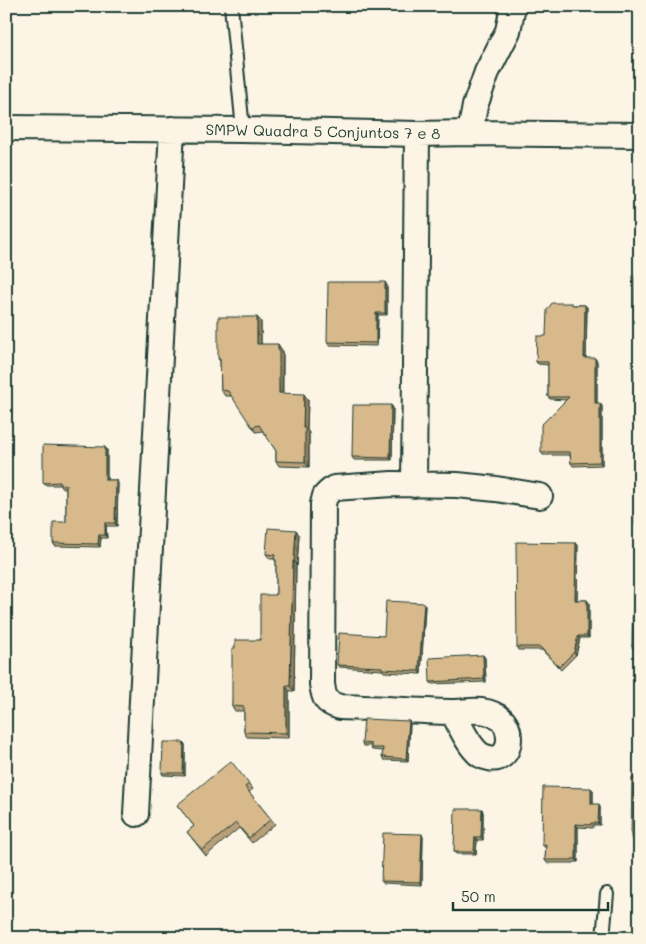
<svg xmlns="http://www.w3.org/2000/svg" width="646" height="944" font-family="Mali,sans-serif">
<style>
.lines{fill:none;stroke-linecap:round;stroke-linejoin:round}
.lane-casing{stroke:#1f3d34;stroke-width:16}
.street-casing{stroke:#1f3d34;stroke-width:28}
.lane{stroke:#fcf5e5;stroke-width:12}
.street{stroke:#fcf5e5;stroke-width:24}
.wall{fill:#b99f78;stroke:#1f3d34}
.shaded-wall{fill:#968261;stroke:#1f3d34}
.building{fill:#d7b98b;stroke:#1f3d34}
.labels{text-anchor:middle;stroke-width:4;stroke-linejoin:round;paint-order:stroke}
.street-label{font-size:15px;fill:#1f3d34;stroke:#fcf5e5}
</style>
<rect width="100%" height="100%" fill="#fcf5e5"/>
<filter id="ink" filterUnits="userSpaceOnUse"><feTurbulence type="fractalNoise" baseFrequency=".02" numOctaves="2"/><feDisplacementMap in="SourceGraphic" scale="10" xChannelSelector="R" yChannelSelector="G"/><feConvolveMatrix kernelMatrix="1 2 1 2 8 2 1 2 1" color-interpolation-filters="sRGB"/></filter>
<g filter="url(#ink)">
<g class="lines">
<g class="lane-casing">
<path id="lane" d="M231,6L243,130
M603,938L607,894"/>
</g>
<g class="street-casing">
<path id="street" d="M6,128L243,130L417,134L470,133L640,135
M470,133L475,106L487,72L508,31L513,6
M414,485L417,134
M453,712C459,724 466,741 476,751C479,755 484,757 489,758C511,763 514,731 502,720C497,715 489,712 481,711C472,710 461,712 451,712C414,711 377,708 340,707C325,703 324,698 322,684L323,504L325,496L329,492L334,488L392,484L457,485L496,489L540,496
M136,814L172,129"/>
</g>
<use href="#lane" class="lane"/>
<use href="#street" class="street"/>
</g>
<path class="wall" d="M485,6H499L498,9H487Z
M640,276V322H638L634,317Z
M387,285V315H378L377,346L329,345L327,342Z
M573,305H585L587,307L586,358L597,361V403L602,406V465L573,466L571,463L570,455H543L541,452L567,400L550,399L548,397V365L538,364L536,362Z
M257,317L261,322V344L282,350V353L283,355V394L308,400L307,430L309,433V467L279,466L276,461V451L263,431L256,432L232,396H225L221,390L220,361L218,359Z
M640,369V392H637L635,389Z
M391,405L393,408L392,460H354L352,457Z
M107,450V480H116L118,483L117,526H106L107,538H101L100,547L55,546L53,543L66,522V488H61L60,485H45L43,483Z
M296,530L299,535L297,566L296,565L294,691H289V738L247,737L244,732V711H235L232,706L235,648L260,640L276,595V562L274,559H270L266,554Z
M576,543L578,545L577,600H587L589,603V638H580L576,655L561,670L542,650H518L517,647Z
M640,593V670H638L634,664V650L632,647Z
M424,603L425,606L421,674L384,672L382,670L339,667L337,665L384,636Z
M483,655L485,658L486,682L432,684L430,682Z
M409,721L410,724L408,761L384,760L382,757L383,751L372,750L371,748V746H363L362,743Z
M184,742L185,745V776L163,775L162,773Z
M249,784L253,789L249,792L275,824L252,843L239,828L206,856L187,832L194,826L177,805Z
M593,790V804L600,807V825H593V828L578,827V862H574V863H547L545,860L546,847H544L542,844Z
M483,812V840H477L476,854H456L454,852Z
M423,837L422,885L383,883L381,881Z"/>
<path class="shaded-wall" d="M385,282L387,285V315L385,313Z
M585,305L587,307L586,361L584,358Z
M376,313L378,315L377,346L376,343Z
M257,317L261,322V349L257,344Z
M278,344L282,350V353L283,355L282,399L279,393Z
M595,358L597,361V406L595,403Z
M304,394L308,400L307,430L309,433V467L305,462L303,428Z
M600,403L602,406V465L600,462Z
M391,405L393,408L392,460L390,458Z
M105,447L107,450V483L105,480Z
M116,480L118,483L117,526L115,523Z
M105,523L106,526L107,538L105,535Z
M296,530L299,535L297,566L294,561Z
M99,535L101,538L100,547L98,544Z
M576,543L578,545L577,603L575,600Z
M293,561L296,565L294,691L290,686Z
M587,600L589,603V638L587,636Z
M424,603L425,606L421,674L419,671Z
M578,636L580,638L576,655L574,652Z
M483,655L485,658L486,682L484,679Z
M286,686L289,691V738L286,733Z
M409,721L410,724L408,761L406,759Z
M184,742L185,745V776L183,773Z
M591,788L593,790V806L591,804Z
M599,804L600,807V825L598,823Z
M482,809L483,812V840L481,837Z
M576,824L578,827V862L576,859Z
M422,834L423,837L422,885L420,882Z
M475,837L477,840L476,854L474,852Z"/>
<path class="building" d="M635,276H640V317H634Z
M328,282H385V313H376V343L327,342Z
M552,303H572V305H585L584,358H595V403H600V462L571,463L570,452H541V425L569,397H548V362H536L537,336H546L547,310Z
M218,317H257V344H278V350L279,349V393L304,394L303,428H305V462L276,461V451L259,425L252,427L228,391L221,390L220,359H218Z
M635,369H640V389H635Z
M353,405H391L390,458L352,457Z
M43,445L105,447V480H116L115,523H105V535H99L98,544L53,543V522H66V485H60V482L43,483Z
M635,504H640V529L635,525Z
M268,528L296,530L294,561H293L290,686H286V733L244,732V707L232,706V648H235V640H260V595H276V560L274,559L275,555L266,554Z
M516,542L576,543L575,600H587V636H578L574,652L559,667L540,647H517Z
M633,593H640V665L634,664V647H632Z
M386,601L424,603L419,671L382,669V667L337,665L339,633L384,636Z
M483,655L484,679L430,682L429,658Z
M364,719L409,721L406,759L382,757L383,748H371V744L362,743Z
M163,742H184L183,773H162Z
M231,761L249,784L245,787L271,819L249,838L236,823L202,850L187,832L194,826L177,805Z
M632,778H640V847L631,838Z
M543,787L591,788V804H599L598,823H591V825L576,824V859H572V860H545L546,844H542Z
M455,809H482L481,837H475L474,852H454Z
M383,833L422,834L420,882L381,881Z"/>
</g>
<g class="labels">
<g class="street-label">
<text transform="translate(323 132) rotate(1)" y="5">SMPW Quadra 5 Conjuntos 7 e 8</text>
</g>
</g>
<rect width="646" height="944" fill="none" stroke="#fcf5e5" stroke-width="25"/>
<rect x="12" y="12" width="621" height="919" fill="none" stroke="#1f3d34" stroke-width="2" filter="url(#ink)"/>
<path d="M453 902v8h155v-8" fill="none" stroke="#1f3d34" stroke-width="2.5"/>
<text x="461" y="902" font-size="15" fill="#1f3d34" stroke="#fcf5e5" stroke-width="4" paint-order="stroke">50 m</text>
</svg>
